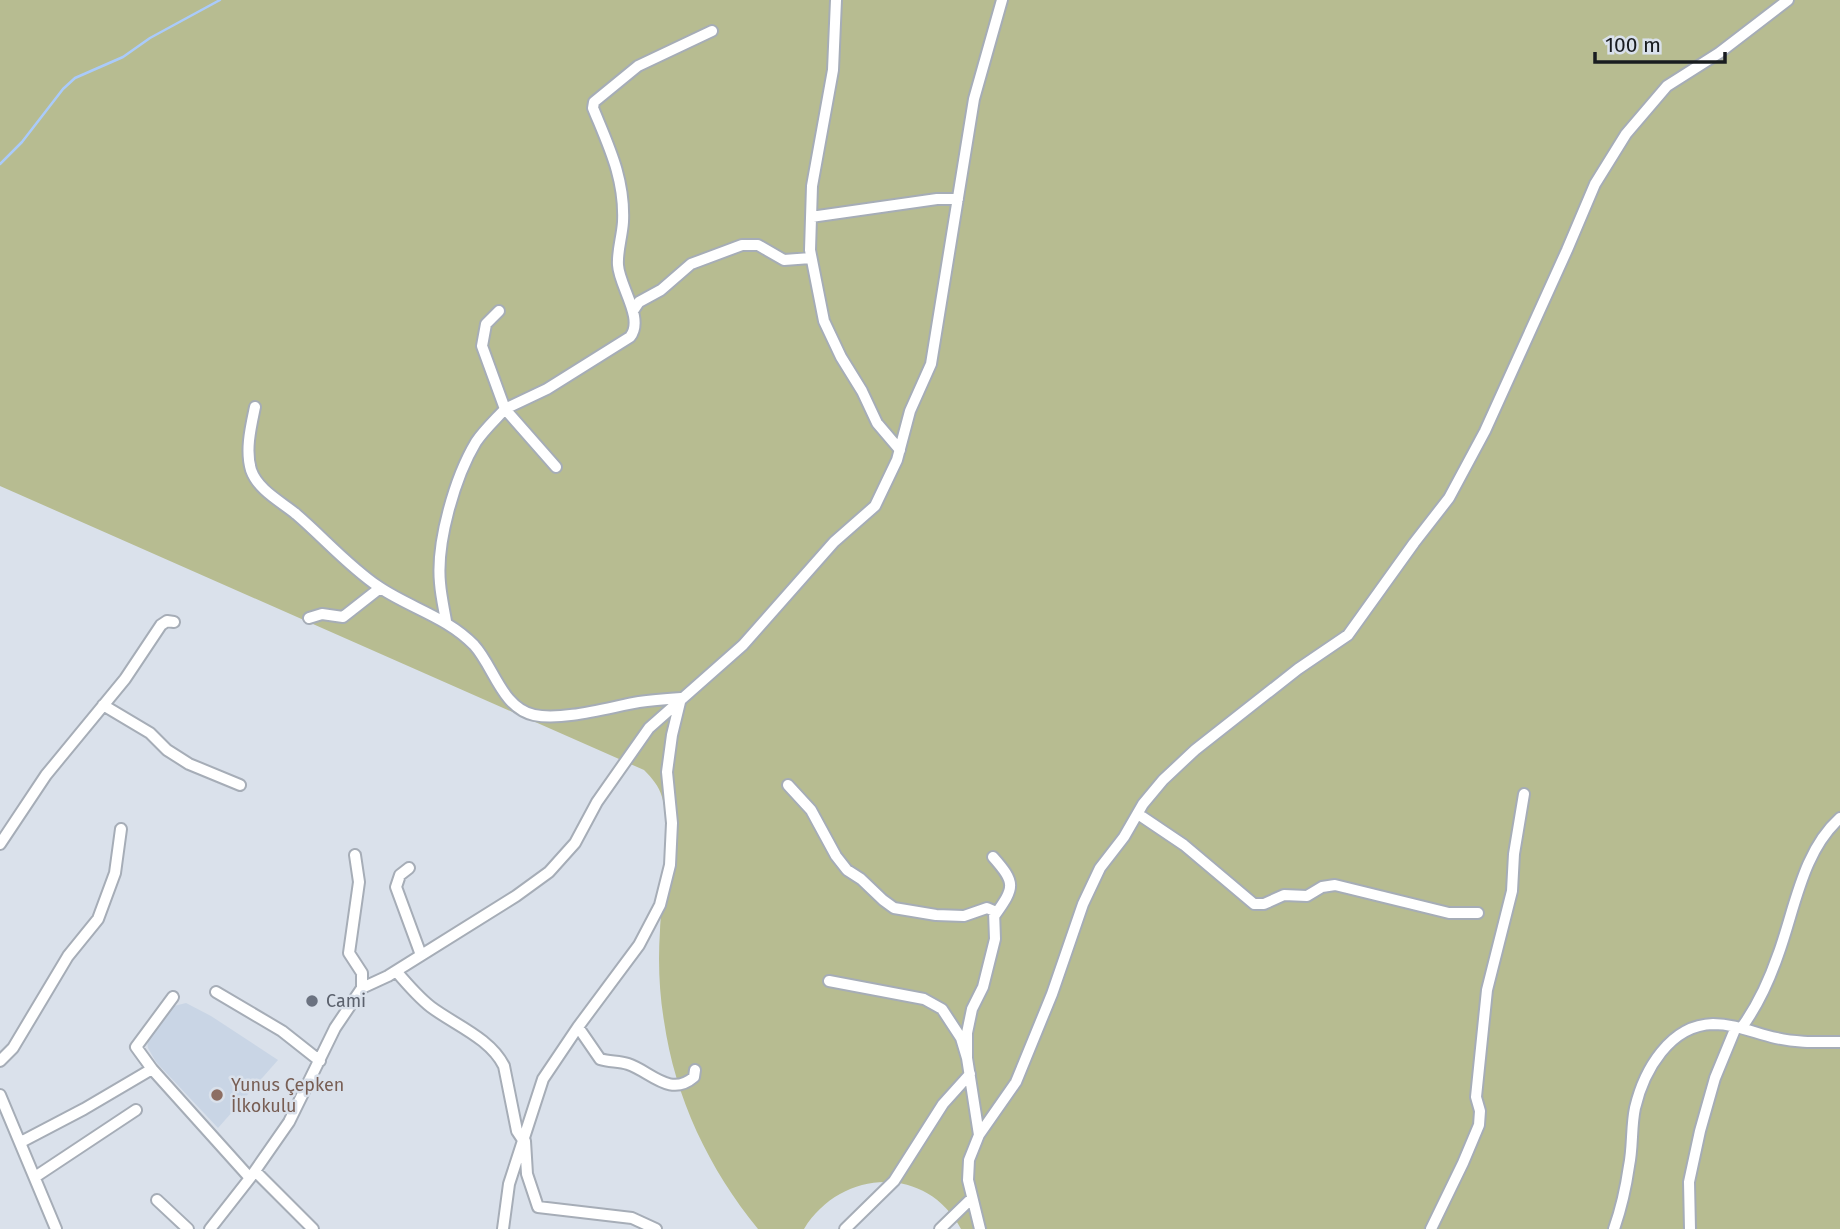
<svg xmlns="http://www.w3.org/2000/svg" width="1840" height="1229" font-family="'Fira Sans',sans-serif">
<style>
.built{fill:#c9d5e5}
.green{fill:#b7bc91}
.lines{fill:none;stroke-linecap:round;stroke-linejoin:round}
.stream{stroke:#aacbfb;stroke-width:2.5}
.minor-casing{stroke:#a6adb7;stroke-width:14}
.minor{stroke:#fff;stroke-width:10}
.worship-dot{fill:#6b7280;stroke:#dae1eb;stroke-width:2.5}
.education-dot{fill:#8d6e63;stroke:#dae1eb;stroke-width:2.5}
.labels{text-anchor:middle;stroke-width:5;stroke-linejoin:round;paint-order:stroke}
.worship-label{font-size:18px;fill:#5b616d;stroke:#dae1eb;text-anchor:start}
.education-label{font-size:18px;fill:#785e54;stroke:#dae1eb;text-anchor:start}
</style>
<rect width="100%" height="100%" fill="#dae1eb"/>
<path class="built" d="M186,1003L211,1016L278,1060L218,1128L156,1062L148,1048L147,1040L174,1006Z"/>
<path class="green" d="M0,0H1840V1229H961C926,1164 841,1169 804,1229H758C709,1169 675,1098 664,1021C659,991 658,961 660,930C662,895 672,830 662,797C659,786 652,778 644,770L0,486Z"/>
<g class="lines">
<path class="stream" d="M0,164L22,142L63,89L75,78L123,57L150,38L220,0"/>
<g class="minor-casing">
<path id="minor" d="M836,0L833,70L812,186L810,250L824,321L841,357L862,391L877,423L900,450
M811,217L937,199H958
M633,311L639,302L661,290L691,264L742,245H758L784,260L811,258
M255,407C251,426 245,450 251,470C258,490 280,501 296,514C324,538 348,566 379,587C410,608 447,617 474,645C494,667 502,708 534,715C563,721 610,707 639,702C653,700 667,699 681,698
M556,467L505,409L547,389L630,337C645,319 619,286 618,265C617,251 622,237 623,222C625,179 609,147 593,108L594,102L638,66L712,31
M309,618L322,614L343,617L380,588
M446,621C444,609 441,596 440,583C436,542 455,477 476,442C484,430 496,419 505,409L482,346L486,324L499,311
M103,705L150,733L167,750L189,764L240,785
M788,785L811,810L836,856L847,870L861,879L883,900L894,908L936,915L964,916L987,908L994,911L995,939L983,987L972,1009L967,1033V1058
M1138,814L1184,845L1254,904H1264L1284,895L1307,896L1322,887L1335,885L1449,913H1478
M0,844L46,775L125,679L161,625L167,621L174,622
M993,857C1016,883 1015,887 995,915
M409,868L400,875L396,887L421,955
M396,971C407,984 418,997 431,1007C455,1025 490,1038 504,1066L517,1131L523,1140
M829,981L924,999L942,1009L961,1038L967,1058L979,1135
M362,988L388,976L516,896L549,872L575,843L597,802L649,728L743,645L834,542L875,506L897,460L910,411L931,364L974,99L1002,0
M216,992L282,1031L320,1061
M578,1027L600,1059C609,1062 619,1061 628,1064C650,1071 670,1098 694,1077L695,1070
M1742,1027C1758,1005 1769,981 1778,955C1795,909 1802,852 1840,818
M0,1061L13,1048L68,956L98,919L115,873L121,829
M152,1069L250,1178
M0,1095L56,1229
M525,1141L527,1174L538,1207L632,1218L656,1229
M21,1142L84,1109L152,1069L136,1047L173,997
M255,1171L313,1229
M35,1177L136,1110
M157,1200L188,1229
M210,1229L250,1178L289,1122L335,1028L362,988V973L349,953L359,882L355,855
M503,1229L509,1184L543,1079L578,1027L639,945L660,905L670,865L672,823L667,772L672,735L681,698
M845,1229L894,1181L943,1104L970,1074
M940,1229L971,1199
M980,1229L968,1180L969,1160L979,1135L1016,1082L1052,994L1083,904L1100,868L1124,837L1143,804L1163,780L1195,750L1298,669L1348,635L1414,543L1449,498L1485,431L1567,250L1595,184L1626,134L1667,86L1719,53L1788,0
M1431,1229L1463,1163L1479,1125L1480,1111L1476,1097L1487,990L1512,891L1514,854L1524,794
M1614,1229C1621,1209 1626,1187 1629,1166C1633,1147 1631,1127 1635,1108C1644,1070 1670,1025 1713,1024C1736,1024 1754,1033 1776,1038C1797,1043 1819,1042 1840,1042
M1690,1229L1689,1182L1700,1131L1715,1078L1736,1027"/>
</g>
<use href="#minor" class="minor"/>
</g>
<circle class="worship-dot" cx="312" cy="1001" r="7"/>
<circle class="education-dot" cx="217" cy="1095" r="7"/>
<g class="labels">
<g class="worship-label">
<text x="326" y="1007">Cami</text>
</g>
<g class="education-label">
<text x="231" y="1091">Yunus Çepken<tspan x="231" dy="21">İlkokulu</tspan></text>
</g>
</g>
<path d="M1595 52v10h130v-10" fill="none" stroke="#191c20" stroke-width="3.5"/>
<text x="1605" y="52" font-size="21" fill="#191c20" stroke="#dae1eb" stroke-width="5" paint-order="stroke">100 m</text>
</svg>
